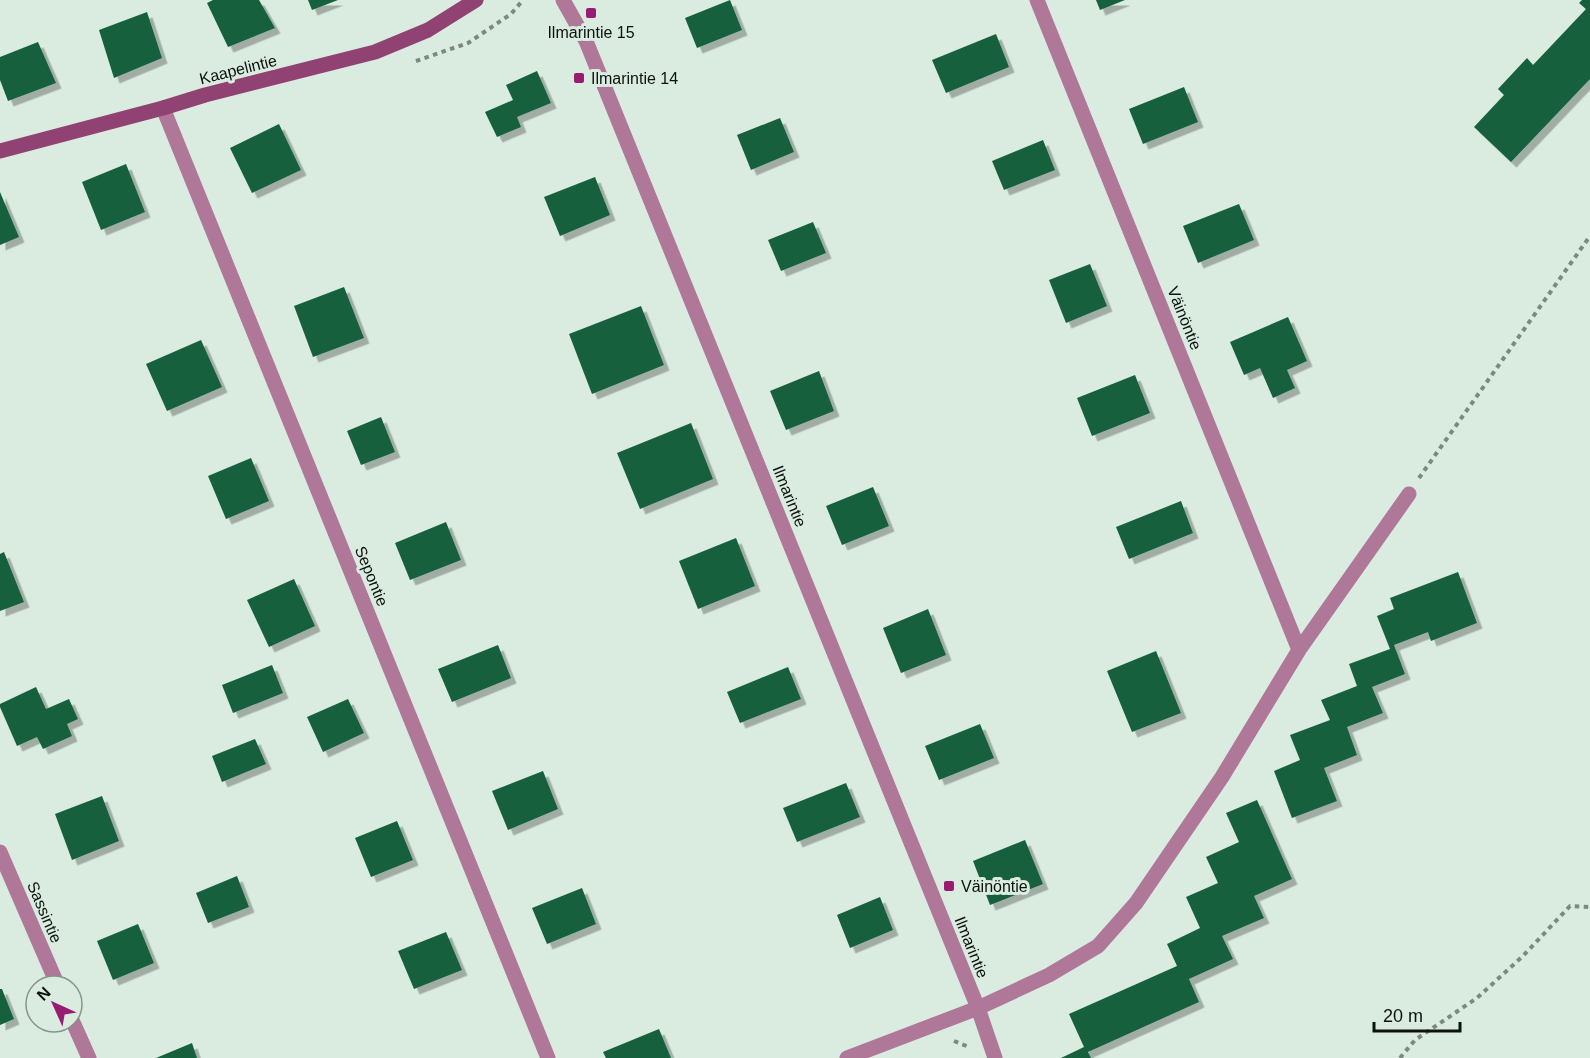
<svg xmlns="http://www.w3.org/2000/svg" width="1590" height="1058" font-family="Arial,sans-serif">
<style>
.building{fill:#15613d;filter:url(#shadow)}
.lines{fill:none;stroke-linecap:round;stroke-linejoin:round}
.path{stroke:#7c8880;stroke-width:4;stroke-dasharray:4.5 4.5;stroke-linecap:butt}
.street{stroke:#af7898;stroke-width:15}
.secondary{stroke:#904272;stroke-width:15}
.poi-dot{fill:#991b72;stroke:#daebe0;stroke-width:2}
.labels{text-anchor:middle;stroke-width:6;stroke-linejoin:round;paint-order:stroke}
.poi-label{font-size:16px;fill:#0c120e;stroke:#daebe0;text-anchor:start}
.street-label{font-size:16px;fill:#0c120e;stroke:#daebe0}
</style>
<defs>
<filter id="shadow"><feDropShadow dx="5.5" dy="5.5" stdDeviation="0" flood-color="#0004"/></filter>
</defs>
<rect width="100%" height="100%" fill="#daebe0"/>
<path class="building" d="M213,0H259L275,28L228,47L207,3Z
M308,0H338L312,10Z
M730,0L742,30L697,48L685,18Z
M1096,0H1125L1100,10Z
M1582,0H1590V79L1511,162L1474,127L1504,95L1498,89L1527,58L1533,65L1586,9L1579,3Z
M147,12L162,58L114,78L99,30Z
M996,34L1009,67L946,93L932,60Z
M38,42L56,83L8,101L0,80V57Z
M537,71L551,103L517,117L521,127L497,137L485,112L513,100L506,85Z
M1184,87L1198,122L1143,144L1129,109Z
M780,118L794,152L751,170L737,135Z
M279,124L301,170L252,193L230,148Z
M1043,140L1055,170L1004,190L992,161Z
M126,164L145,212L101,230L82,182Z
M595,177L610,215L560,236L544,197Z
M0,192L19,237L0,245Z
M1239,204L1254,240L1198,263L1183,226Z
M813,222L826,253L781,271L768,240Z
M1090,264L1107,306L1066,323L1049,280Z
M344,287L364,338L313,357L294,306Z
M641,306L664,365L592,394L569,334Z
M1288,317L1307,361L1287,370L1295,388L1273,398L1260,368L1244,375L1230,342Z
M201,340L222,387L167,411L146,364Z
M819,371L834,411L786,430L770,391Z
M1135,375L1150,413L1092,436L1077,398Z
M381,417L395,452L361,465L347,431Z
M691,423L713,479L640,509L617,453Z
M251,458L269,501L226,519L208,476Z
M873,487L889,526L842,545L826,506Z
M1181,501L1193,533L1129,559L1116,527Z
M446,522L461,560L410,580L395,543Z
M736,538L755,586L698,609L679,561Z
M4,552L24,602L0,611V554Z
M1458,572L1477,623L1431,641L1428,632L1394,645L1405,674L1372,687L1383,713L1347,727L1357,755L1324,768L1337,801L1292,818L1274,771L1300,760L1290,735L1330,720L1321,700L1357,686L1349,664L1390,649L1377,616L1394,609L1390,598Z
M294,579L315,626L269,647L247,600Z
M928,609L946,655L901,673L883,628Z
M498,645L511,678L452,702L438,669Z
M1156,651L1181,713L1132,732L1107,671Z
M272,665L283,693L233,713L222,685Z
M788,667L801,699L740,723L727,692Z
M36,687L46,709L69,699L78,719L67,724L72,736L43,749L37,737L17,746L0,707V704Z
M348,699L364,733L323,752L307,717Z
M980,724L994,758L939,780L925,746Z
M255,739L266,764L222,782L212,756Z
M543,771L558,809L508,830L492,791Z
M846,783L860,817L797,842L783,808Z
M102,796L119,841L72,860L55,814Z
M1257,800L1292,879L1254,896L1264,918L1222,936L1233,959L1189,979L1199,1002L1088,1052L1091,1058H1061L1084,1047L1069,1014L1177,966L1167,944L1200,928L1186,897L1218,883L1206,857L1239,842L1226,813Z
M397,821L413,860L371,877L355,838Z
M1025,840L1043,884L990,905L973,861Z
M237,876L249,907L208,923L196,893Z
M582,888L596,924L547,944L532,908Z
M880,897L893,930L850,948L837,915Z
M138,924L154,963L113,980L97,941Z
M446,932L462,970L414,989L398,951Z
M0,989H2L14,1019L0,1025Z
M659,1029L671,1058H606L603,1052Z
M192,1043L197,1058H156Z"/>
<g class="lines">
<path class="path" d="M416,61L468,43L511,14L523,0
M1419,478L1590,236
M954,1041L969,1047
M1400,1058L1415,1040L1477,998L1523,956L1570,906L1590,907"/>
<path class="street" d="M563,0L586,41L978,1008L995,1058
M1037,0L1299,650
M163,108L548,1058
M0,852L58,986
M72,1020L89,1058
M847,1058L978,1008L1049,975L1098,946L1136,903L1222,777L1299,650L1409,494"/>
<path class="secondary" d="M0,151L163,108L205,95L375,52L428,30L476,0"/>
</g>
<g class="poi-dot">
<rect x="585" y="7" width="12" height="12" rx="3"/>
<rect x="573" y="72" width="12" height="12" rx="3"/>
<rect x="943" y="880" width="12" height="12" rx="3"/>
</g>
<g class="labels">
<g class="poi-label">
<text x="591" y="38" text-anchor="middle">Ilmarintie 15</text>
<text x="591" y="84">Ilmarintie 14</text>
<text x="961" y="892">Väinöntie</text>
</g>
<g class="street-label">
<text transform="translate(238 69) rotate(-14)" y="6">Kaapelintie</text>
<text transform="translate(1185 318) rotate(68)" y="6">Väinöntie</text>
<text transform="translate(790 496) rotate(68)" y="6">Ilmarintie</text>
<text transform="translate(372 576) rotate(68)" y="6">Sepontie</text>
<text transform="translate(45 912) rotate(67)" y="6">Sassintie</text>
<text transform="translate(972 947) rotate(68)" y="6">Ilmarintie</text>
</g>
</g>
<g transform="translate(54 1004) rotate(315)"><circle r="28" fill="#daebe0" stroke="#88948c" stroke-width="1.5"/>
<path d="M0-4.5L10 22L0 15L-10 22Z" fill="#991b72"/>
<text y="-9" font-size="16" font-weight="bold" text-anchor="middle" fill="#0c120e">N</text>
</g>
<path d="M1374 1022v9h86v-9" fill="none" stroke="#0c120e" stroke-width="3"/>
<text x="1383" y="1022" font-size="18" fill="#0c120e" stroke="#daebe0" stroke-width="4.5" paint-order="stroke">20 m</text>
</svg>
